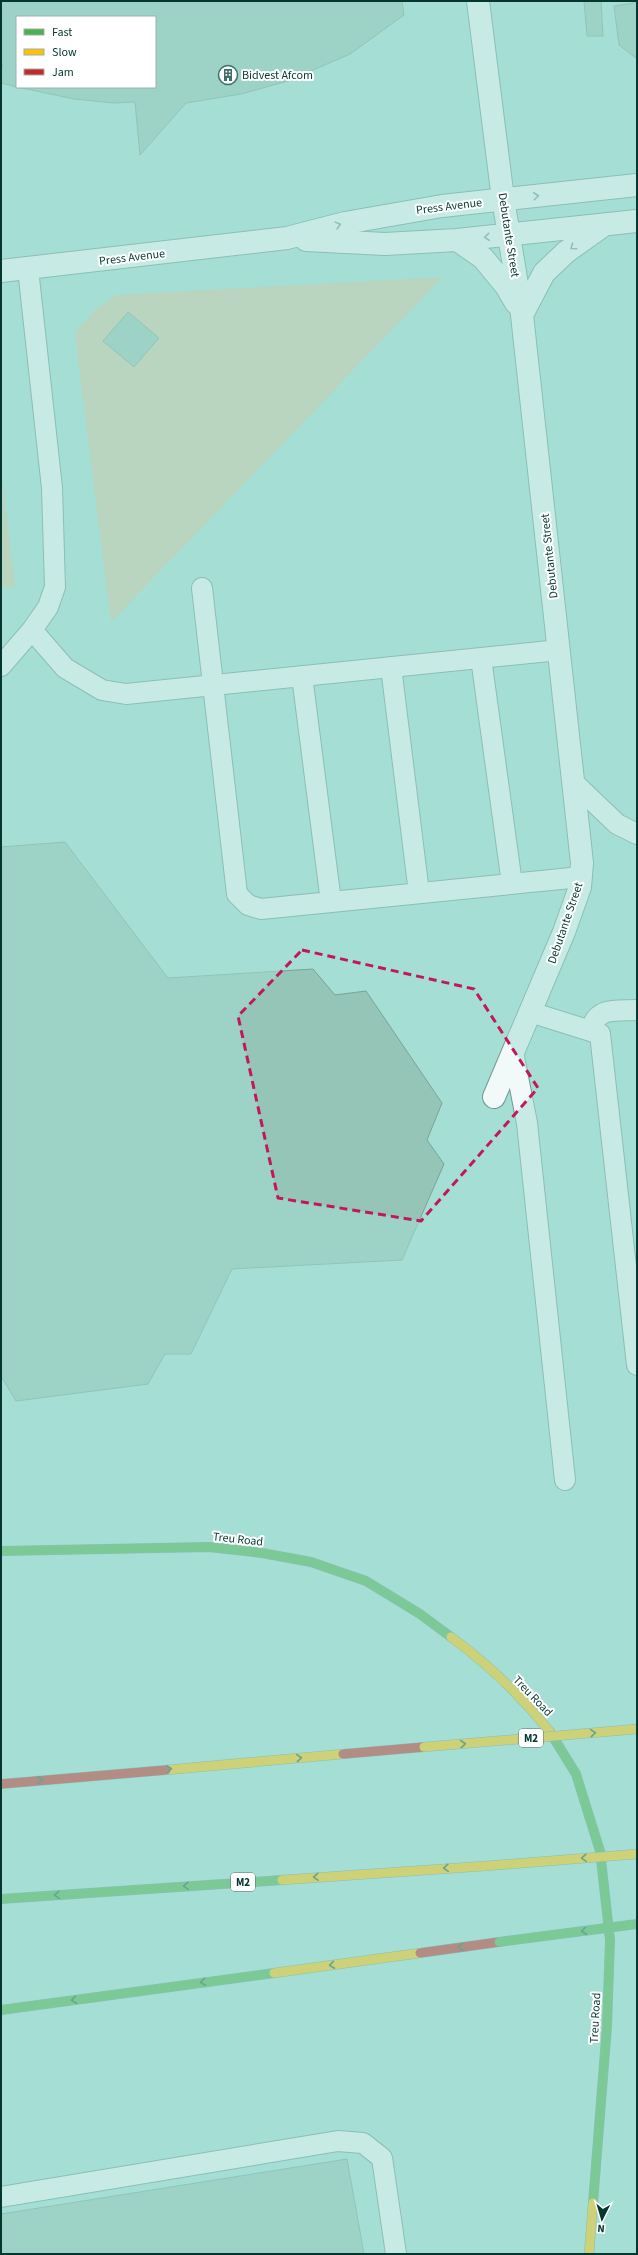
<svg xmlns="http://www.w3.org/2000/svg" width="638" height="2255" font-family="'Source Sans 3',sans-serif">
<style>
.green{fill:#d4caa6}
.building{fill:#94c5b6;stroke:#7aa498}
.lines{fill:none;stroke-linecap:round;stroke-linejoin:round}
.lane-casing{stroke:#6f9993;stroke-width:22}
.street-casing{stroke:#6f9993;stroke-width:24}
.fast-casing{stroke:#6f9993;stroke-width:10}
.slow-casing{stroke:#6f9993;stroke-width:10}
.jam-casing{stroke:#6f9993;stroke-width:10}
.lane{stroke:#f1faf9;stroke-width:20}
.street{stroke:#f1faf9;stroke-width:22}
.fast{stroke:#4caf50;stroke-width:9}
.slow{stroke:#ffc107;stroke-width:9}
.jam{stroke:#c62828;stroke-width:9}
.fast-bridge-casing{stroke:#6a9790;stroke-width:10;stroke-linecap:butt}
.slow-bridge-casing{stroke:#6a9790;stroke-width:10;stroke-linecap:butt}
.fast-bridge{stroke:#4caf50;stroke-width:9}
.slow-bridge{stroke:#ffc107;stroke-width:9}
.oneway{stroke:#7b9894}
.oneway2{stroke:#1e613b}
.marked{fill:none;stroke:#c2185b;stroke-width:3;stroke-dasharray:8 5;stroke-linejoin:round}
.labels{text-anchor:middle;stroke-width:4;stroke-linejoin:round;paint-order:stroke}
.shield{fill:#fff;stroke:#50736e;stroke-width:1}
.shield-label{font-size:11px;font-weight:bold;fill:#053730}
.poi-label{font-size:12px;fill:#053730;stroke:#fff;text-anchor:start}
.street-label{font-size:12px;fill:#053730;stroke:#fff}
</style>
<rect width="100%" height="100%" fill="#a4ded4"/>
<path class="green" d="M443,277L111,622L75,333L94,311L115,295Z
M1,468L15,587L1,589Z"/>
<path class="building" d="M1,1H402L404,15L350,54L288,81L241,94L186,103L140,155L135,102L114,103L74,99L17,87H155V17H17V87L1,83V68H3L1,61Z
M584,1H601L603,36H587Z
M634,1H637V59L619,45L614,6L634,3Z
M128,312L159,338L134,367L103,341Z
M65,842L168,978L313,969L335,995L366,991L442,1103L427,1140L444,1164L402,1260L232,1269L191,1354H165L148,1384L16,1401L1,1376V847Z
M347,2159L364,2254H1V2214Z"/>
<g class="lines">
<g class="lane-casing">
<path id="lane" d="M202,588L237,894L248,905L261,909L581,877
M32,630L65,668L102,690L126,694L559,650
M481,658L512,884
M1,666L32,630L48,607L55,587L52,488L28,269
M391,667L419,893
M302,676L331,902
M573,782L617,824L637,834
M530,1012L600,1034L637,1365
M591,1029C598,1006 617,1011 637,1010
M513,1052L527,1123L565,1480
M1,2197L338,2141L363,2143L382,2158L396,2254"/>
</g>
<g class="street-casing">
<path id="street" d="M478,1L503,199L522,315L582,863L580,887L564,932L494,1097
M306,240L385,244L457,240L637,221
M457,240L483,258L506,286L516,303
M1,271L287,238L345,223L442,206L637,185
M522,315L544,273L566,252L604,225"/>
</g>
<g class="fast-casing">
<path id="fast" d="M1,1551L209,1547L262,1553L311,1562L366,1581L420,1614L451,1637
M550,1732L576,1774L600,1851L610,1940L607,2026L593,2203
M1,1899L282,1880
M1,2010L274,1973"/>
</g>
<g class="slow-casing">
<path id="slow" d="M451,1637C488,1664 522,1697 550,1732
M166,1770L343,1754
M282,1880L485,1866
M274,1973L420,1953
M589,2254L593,2203"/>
</g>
<g class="jam-casing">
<path id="jam" d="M343,1754L424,1747
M1,1784L166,1770
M420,1953L499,1942"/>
</g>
<use href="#lane" class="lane"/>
<use href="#street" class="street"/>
<use href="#fast" class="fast"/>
<use href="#slow" class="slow"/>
<use href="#jam" class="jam"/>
<g class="fast-bridge-casing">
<path id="fast-bridge" d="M499,1942L637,1924"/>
</g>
<g class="slow-bridge-casing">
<path id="slow-bridge" d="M424,1747L637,1729
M485,1866L637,1854"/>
</g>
<use href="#fast-bridge" class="fast-bridge"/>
<use href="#slow-bridge" class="slow-bridge"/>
</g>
<defs><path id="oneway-chevron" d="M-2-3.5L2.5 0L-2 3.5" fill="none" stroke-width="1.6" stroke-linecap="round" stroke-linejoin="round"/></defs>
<g class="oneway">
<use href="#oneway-chevron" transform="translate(536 196) rotate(-6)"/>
<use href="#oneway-chevron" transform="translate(338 225) rotate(-15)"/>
<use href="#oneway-chevron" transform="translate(487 237) rotate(175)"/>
<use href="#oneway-chevron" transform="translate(573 247) rotate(145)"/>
</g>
<g class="oneway2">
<use href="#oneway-chevron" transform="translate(593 1733) rotate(-5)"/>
<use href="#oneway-chevron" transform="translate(463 1744) rotate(-5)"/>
<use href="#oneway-chevron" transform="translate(299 1758) rotate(-5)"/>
<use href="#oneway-chevron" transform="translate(169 1769) rotate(-5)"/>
<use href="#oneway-chevron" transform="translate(40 1780) rotate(-5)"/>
<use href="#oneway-chevron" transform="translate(584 1858) rotate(176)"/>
<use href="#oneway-chevron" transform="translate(446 1868) rotate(176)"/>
<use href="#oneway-chevron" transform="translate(316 1877) rotate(176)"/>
<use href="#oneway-chevron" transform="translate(186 1886) rotate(176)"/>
<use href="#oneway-chevron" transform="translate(57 1895) rotate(176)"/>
<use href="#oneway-chevron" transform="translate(584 1931) rotate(173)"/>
<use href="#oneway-chevron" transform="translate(461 1947) rotate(172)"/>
<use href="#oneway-chevron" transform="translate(332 1965) rotate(172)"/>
<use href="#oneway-chevron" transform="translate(203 1982) rotate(172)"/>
<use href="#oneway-chevron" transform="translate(74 2000) rotate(172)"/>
</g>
<path d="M0 0H638V2255H0ZM302,950L474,989L538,1088L421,1221L278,1198L238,1016Z" fill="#a4ded4" fill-opacity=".55" fill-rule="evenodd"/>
<path class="marked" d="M302,950L474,989L538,1088L421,1221L278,1198L238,1016Z"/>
<defs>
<g id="building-ring" transform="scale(1)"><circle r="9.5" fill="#fff" stroke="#3d7169" stroke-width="1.5"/><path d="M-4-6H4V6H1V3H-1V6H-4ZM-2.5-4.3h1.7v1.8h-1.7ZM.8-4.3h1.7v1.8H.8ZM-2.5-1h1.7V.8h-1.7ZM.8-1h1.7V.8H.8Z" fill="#3d7169"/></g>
</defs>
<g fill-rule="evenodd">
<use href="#building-ring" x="228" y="75"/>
</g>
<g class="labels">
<g class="shield">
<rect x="519" y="1729" width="24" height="18" rx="3"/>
<rect x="231" y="1873" width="24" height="18" rx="3"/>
</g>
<g class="shield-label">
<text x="531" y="1742">M2</text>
<text x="243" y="1886">M2</text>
</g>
<g class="poi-label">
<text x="242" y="79">Bidvest Afcom</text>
</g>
<g class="street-label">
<text transform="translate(449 206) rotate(-7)" y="4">Press Avenue</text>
<text transform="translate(509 235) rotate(81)" y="4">Debutante Street</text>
<text transform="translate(132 257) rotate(-7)" y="4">Press Avenue</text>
<text transform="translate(549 556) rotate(-96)" y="4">Debutante Street</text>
<text transform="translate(565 923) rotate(-71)" y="4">Debutante Street</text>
<text transform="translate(238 1539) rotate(6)" y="4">Treu Road</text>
<text transform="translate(533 1696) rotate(46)" y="4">Treu Road</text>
<text transform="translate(595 2018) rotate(-87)" y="4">Treu Road</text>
</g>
</g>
<rect width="638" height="2255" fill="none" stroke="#053730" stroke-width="4"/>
<rect x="16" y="16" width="140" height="72" fill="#ffffff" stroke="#9bafac"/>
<rect x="24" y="29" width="20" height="6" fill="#4caf50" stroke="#9bafac"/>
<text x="52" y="36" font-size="12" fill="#053730">Fast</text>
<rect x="24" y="49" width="20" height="6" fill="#ffc107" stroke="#9bafac"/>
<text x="52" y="56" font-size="12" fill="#053730">Slow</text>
<rect x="24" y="69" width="20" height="6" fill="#c62828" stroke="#9bafac"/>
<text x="52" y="76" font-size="12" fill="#053730">Jam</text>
<g transform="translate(602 2219) rotate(185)" stroke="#ffffff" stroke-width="3" paint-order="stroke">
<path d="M0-3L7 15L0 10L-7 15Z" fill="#053730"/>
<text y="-6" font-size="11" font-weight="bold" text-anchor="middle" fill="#053730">N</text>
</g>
</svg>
